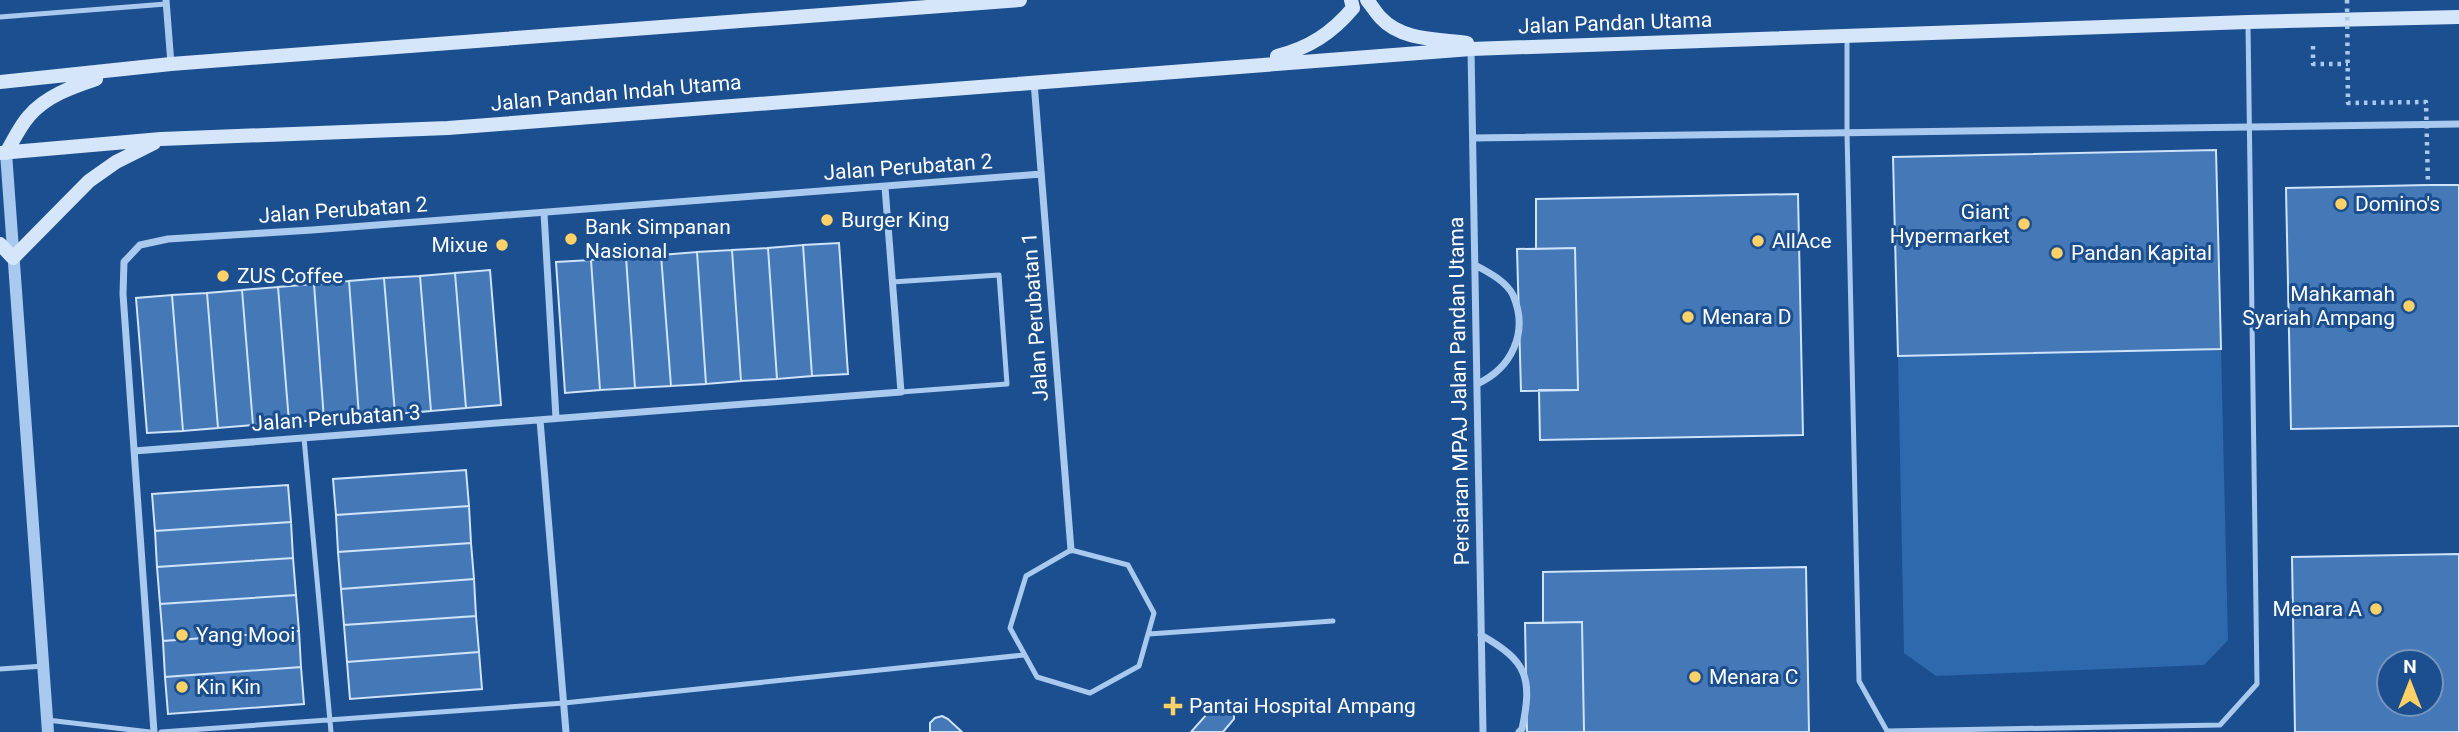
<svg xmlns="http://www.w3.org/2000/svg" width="2459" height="732" font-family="Roboto,sans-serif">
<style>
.green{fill:#2e69ad}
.building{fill:#4478b7;stroke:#cfe3fa;stroke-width:2;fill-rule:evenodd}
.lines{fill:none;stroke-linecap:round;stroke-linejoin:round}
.path{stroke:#a9c9ee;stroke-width:4.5;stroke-dasharray:3.5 5;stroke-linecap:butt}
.service{stroke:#a9c9ee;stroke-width:5}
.minor{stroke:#a9c9ee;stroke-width:7}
.tertiary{stroke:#a9c9ee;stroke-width:12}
.secondary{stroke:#d6e6fa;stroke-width:14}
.path-bridge{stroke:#a9c9ee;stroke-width:4.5;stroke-dasharray:3.5 5;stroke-linecap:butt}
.poi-dot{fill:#ffd166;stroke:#1b4f8f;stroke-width:2.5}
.labels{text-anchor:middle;stroke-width:6;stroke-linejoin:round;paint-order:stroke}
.street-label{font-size:21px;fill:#fff;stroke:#1b4f8f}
.poi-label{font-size:21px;fill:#fff;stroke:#1b4f8f;text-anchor:start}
</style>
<rect width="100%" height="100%" fill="#1b4f8f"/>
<path class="green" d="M2221,349L2228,640L2204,665L1936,676L1904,653L1898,356Z"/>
<path class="building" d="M2216,150L2221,349L1898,356L1893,157Z
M2428,185H2459V426L2291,429L2286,188Z
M1798,194L1803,435L1540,440L1539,390H1578L1575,248L1536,249V199Z
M839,243L848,374L812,376L803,245Z
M803,245L812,376L777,379L768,248Z
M768,248L777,379L741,381L732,250Z
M1575,248L1578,390L1521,391L1517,249Z
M732,250L741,381L706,384L697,252Z
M697,252L706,384L671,386L661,255Z
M661,255L671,386L635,388L626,257Z
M626,257L635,388L600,390L591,260Z
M591,260L600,390L565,393L556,262Z
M490,270L501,405L466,408L455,273Z
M455,273L466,408L431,411L420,276Z
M420,276L431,411L395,414L384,278Z
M384,278L395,414L359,416L349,281Z
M349,281L359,416L324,420L314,284Z
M314,284L324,420L289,422L278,287Z
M278,287L289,422L253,425L242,290Z
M242,290L253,425L218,428L207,293Z
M207,293L218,428L183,431L172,295Z
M172,295L183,431L147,433L136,298Z
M466,470L469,506L336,515L333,479Z
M288,485L291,522L155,531L152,494Z
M469,506L471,543L338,552L336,515Z
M291,522L293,558L157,567L155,531Z
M471,543L474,579L341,589L338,552Z
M2459,554V732H2295L2292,557ZM2389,662H2431V704H2389Z
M293,558L296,595L160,604L157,567Z
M1806,567L1809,732H1584L1582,622L1543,623V572Z
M474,579L476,616L344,625L341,589Z
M296,595L299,631L163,641L160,604Z
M476,616L479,652L347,662L344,625Z
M1582,622L1584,732H1527L1525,623Z
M299,631L301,667L165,677L163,641Z
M479,652L482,689L350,699L347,662Z
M301,667L304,704L168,714L165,677Z
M1220,703H1228L1234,712V719L1223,732H1191L1214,706Z
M942,716L948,719L962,732H930V723L935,718Z"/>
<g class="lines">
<path class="path" d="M2313,46V64H2348"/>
<path class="service" d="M0,17L166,4
M1847,38V133L1859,681L1887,731L2220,725L2257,684L2248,25
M892,282L999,275L1007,384L901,392
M304,438L331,732
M1071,550L1128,565L1154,613L1139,666L1090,693L1037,677L1010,628L1026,576Z
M1149,634L1333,621
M0,669L44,666
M47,720L150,732
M161,732L564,703L1024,655"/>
<path class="minor" d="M166,0L171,64
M1471,49L1483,732
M1034,82L1071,550
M1473,138L2459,124
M544,213L556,418
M1475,265C1488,272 1506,281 1513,295C1529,332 1512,368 1477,384
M540,420L566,732
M134,451L901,392L885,187
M1481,635C1527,661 1533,677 1522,729L1519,732
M154,732L123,294L124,262L140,245L168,239L312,230L1041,174"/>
<path class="tertiary" d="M6,153L48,732"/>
<path class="secondary" d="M1367,0C1372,6 1376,13 1381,18C1402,41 1439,39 1467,43
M1277,56C1309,48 1332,33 1353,8L1351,0
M0,82L171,64L1020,0
M0,153L161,139L448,128L1471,49L2248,22L2459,17
M6,153C13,141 20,126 29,116C46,96 72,87 96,79
M0,244L13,258L89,181L116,162L154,143"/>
<path class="path-bridge" d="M2347,0L2348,103L2426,102L2428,185"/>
</g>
<g class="poi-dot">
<circle cx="2341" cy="204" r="7"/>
<circle cx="827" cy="220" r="7"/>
<circle cx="2024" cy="224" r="7"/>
<circle cx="571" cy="239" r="7"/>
<circle cx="1758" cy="241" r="7"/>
<circle cx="502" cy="245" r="7"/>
<circle cx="2057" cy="253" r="7"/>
<circle cx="223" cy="276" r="7"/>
<circle cx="2409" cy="306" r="7"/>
<circle cx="1688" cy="317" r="7"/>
<circle cx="2376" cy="609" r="7"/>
<circle cx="182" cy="635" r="7"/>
<circle cx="1695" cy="677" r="7"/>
<circle cx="182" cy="687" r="7"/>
<path d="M1169.5 695.5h7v7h7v7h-7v7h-7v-7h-7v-7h7z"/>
</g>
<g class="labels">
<g class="street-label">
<text transform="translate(1615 23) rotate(-2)" y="7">Jalan Pandan Utama</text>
<text transform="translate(616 93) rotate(-5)" y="7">Jalan Pandan Indah Utama</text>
<text transform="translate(908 167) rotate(-4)" y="7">Jalan Perubatan 2</text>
<text transform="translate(343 210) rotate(-4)" y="7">Jalan Perubatan 2</text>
<text transform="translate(1035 317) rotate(-94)" y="7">Jalan Perubatan 1</text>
<text transform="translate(1459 391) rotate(-91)" y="7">Persiaran MPAJ Jalan Pandan Utama</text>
<text transform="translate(336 418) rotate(-4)" y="7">Jalan Perubatan 3</text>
</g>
<g class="poi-label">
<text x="2355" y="211">Domino's</text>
<text x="2010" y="219" text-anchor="end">Giant<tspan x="2010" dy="24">Hypermarket</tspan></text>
<text x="841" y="227">Burger King</text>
<text x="585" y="234">Bank Simpanan<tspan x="585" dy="24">Nasional</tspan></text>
<text x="1772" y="248">AllAce</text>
<text x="488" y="252" text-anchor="end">Mixue</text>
<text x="2071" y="260">Pandan Kapital</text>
<text x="237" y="283">ZUS Coffee</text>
<text x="2395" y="301" text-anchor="end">Mahkamah<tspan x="2395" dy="24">Syariah Ampang</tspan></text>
<text x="1702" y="324">Menara D</text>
<text x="2362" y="616" text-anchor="end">Menara A</text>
<text x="196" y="642">Yang Mooi</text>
<text x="1709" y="684">Menara C</text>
<text x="196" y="694">Kin Kin</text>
<text x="1189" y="713">Pantai Hospital Ampang</text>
</g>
</g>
<g transform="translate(2410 683)"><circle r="33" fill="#1b4f8f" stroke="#7695bc" stroke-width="2"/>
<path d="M0-5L12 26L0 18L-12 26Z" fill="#ffd166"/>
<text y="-10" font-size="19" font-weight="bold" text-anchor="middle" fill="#ffffff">N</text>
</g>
</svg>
